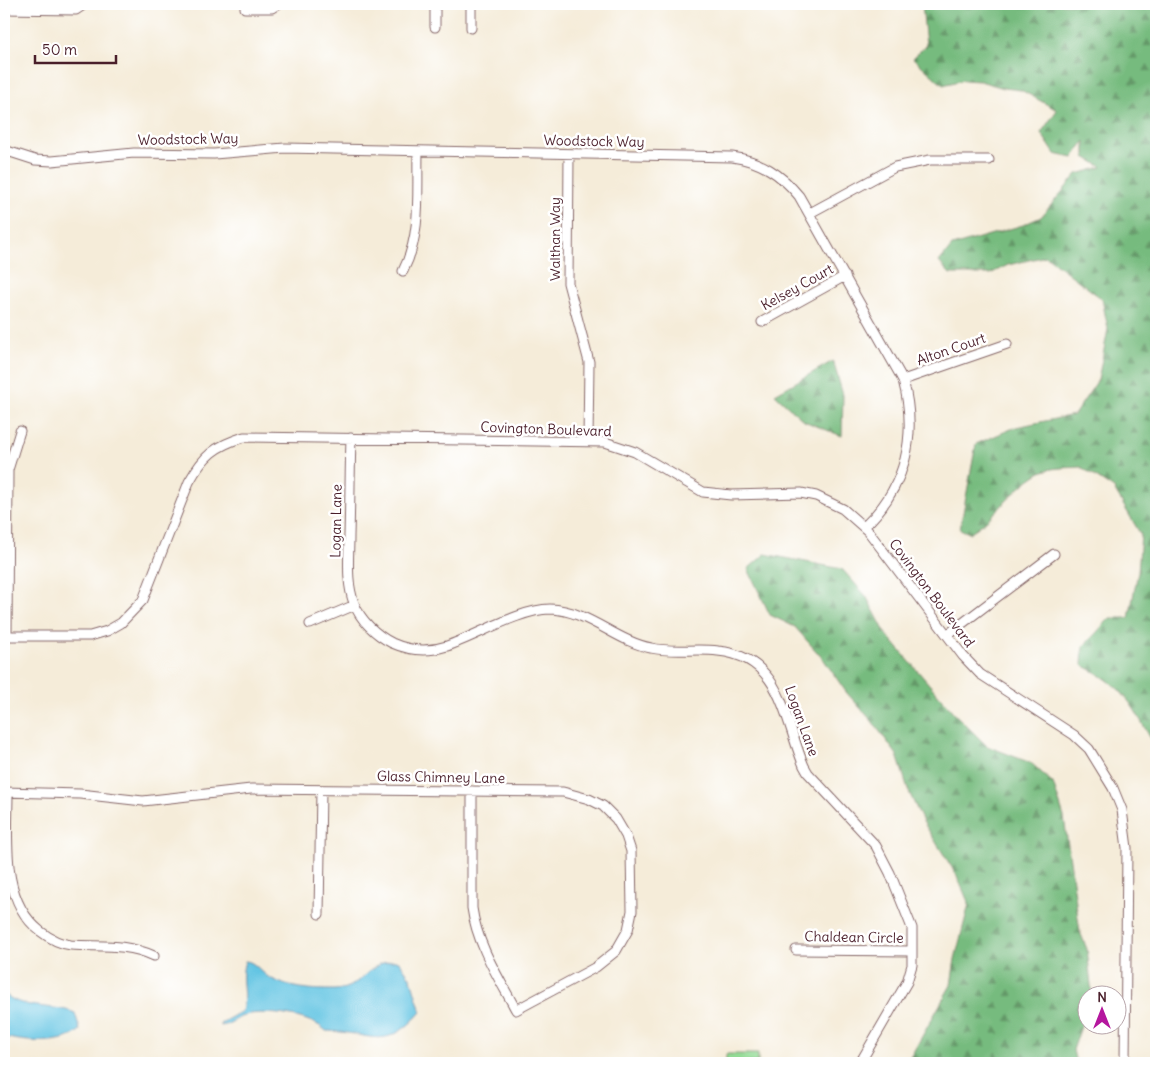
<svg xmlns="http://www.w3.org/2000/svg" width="1160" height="1067" font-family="Delius,sans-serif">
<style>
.forest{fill:url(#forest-firs);stroke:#606d54}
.pitch{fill:#93db95;stroke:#6e7d60}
.water{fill:#64c5e3;stroke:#577287}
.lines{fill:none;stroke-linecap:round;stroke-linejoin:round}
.minor-casing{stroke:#866768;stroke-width:11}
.minor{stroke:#fff;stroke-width:9}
.labels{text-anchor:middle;stroke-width:5;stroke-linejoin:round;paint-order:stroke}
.street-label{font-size:14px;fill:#4a1f2b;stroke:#fff}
</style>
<defs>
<pattern id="forest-firs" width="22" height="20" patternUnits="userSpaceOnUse" patternTransform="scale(1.25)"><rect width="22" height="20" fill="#76bb7e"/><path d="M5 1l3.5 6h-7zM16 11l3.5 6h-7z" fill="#639767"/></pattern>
</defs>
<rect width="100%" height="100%" fill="#fff"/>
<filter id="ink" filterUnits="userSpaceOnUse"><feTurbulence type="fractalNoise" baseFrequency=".02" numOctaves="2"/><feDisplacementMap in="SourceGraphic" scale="10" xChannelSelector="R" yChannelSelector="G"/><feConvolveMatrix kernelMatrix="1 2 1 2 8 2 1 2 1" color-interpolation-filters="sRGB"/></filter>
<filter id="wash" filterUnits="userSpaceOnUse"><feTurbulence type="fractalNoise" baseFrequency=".0096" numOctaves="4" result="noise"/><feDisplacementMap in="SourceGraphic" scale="20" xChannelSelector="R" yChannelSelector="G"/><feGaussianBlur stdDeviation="1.12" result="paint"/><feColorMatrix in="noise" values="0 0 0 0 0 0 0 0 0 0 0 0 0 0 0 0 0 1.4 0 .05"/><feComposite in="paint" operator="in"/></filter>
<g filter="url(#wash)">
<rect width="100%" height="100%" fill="#f5ecd9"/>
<path class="forest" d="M922,4H1156V748C1132,706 1128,688 1082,665L1083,647L1110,618H1129L1138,572L1141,535L1114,489L1081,467C1069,468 1049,467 1039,473C1012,489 996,518 969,533L960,529L976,444L1016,427L1074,415L1098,380L1108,329L1102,299L1046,256L1008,265L990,274H950L939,262L952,246L1023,225L1041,217L1077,174L1102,167L1085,157V141L1073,158L1055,154L1041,133L1057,110L1021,90L1004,88L980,81L963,80L943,85L913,58L926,45Z
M833,361L843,395L842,436L804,421L775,394Z
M765,554L842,569L866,596L886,634L953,712L987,746L1031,763L1053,783L1064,817L1080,932L1087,949L1092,994H1088L1087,1009L1073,1050L1076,1063H907L951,985L955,959L969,904L956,874L922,820L909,792L897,755L872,721L846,692L824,660L795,627L770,615L748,569Z"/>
<path class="pitch" d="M726,1054H758V1063H726Z"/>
<path class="water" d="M245,961C255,961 261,973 270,978C290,989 312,990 334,990C364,989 368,958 399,961L411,979L421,1012C384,1054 372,1032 326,1031C312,1016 270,1011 250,1014C240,1015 232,1024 221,1026V1023L242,1011C247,996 239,978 245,961Z
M4,993C19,1009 50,1005 70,1011L75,1013L80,1030C65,1046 23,1042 4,1037Z"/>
</g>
<g filter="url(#ink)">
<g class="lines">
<g class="minor-casing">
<path id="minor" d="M245,4V8H272L278,4
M435,4V27
M471,4V28
M4,9L76,10L85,4
M4,150L35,160L52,161L134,153L214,154L285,148L732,157C761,161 781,174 799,196L903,380C918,436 906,487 864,527
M569,155L568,283L589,362L588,441
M810,213L895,167L930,160H989
M403,271C422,234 417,192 418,152
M762,322L845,276
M903,380L1007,344
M351,438C350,470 350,503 349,536C349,558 346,582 354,603C360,620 376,635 392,643C410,651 429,652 447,646C476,636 521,609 550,609C588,610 615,641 651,648C673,653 696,648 718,651C782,657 784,719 804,766L808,773L876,846L890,873L912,928V965L907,982L860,1063
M310,624L355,605
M947,635L1054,554
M4,636H90L107,631L121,623L143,600L189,482C204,455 215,446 244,437L605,442L635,452L703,492L731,495L801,493L816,496L843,509L868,531L963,656L980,674L1074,735L1089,749L1113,788L1122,810L1127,848L1125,1063
M7,636L8,470L20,431
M4,792L80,794L143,801L251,789L563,792L589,799L603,806L616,819L626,836L631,851L632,911L628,930L616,951L596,967L516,1010C499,978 477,945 472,908V791
M8,792C8,839 0,900 40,931C49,938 60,944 71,945C101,947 126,943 154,956
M319,914L321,790
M796,950L912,951"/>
</g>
<use href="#minor" class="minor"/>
</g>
</g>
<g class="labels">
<g class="street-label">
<text transform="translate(188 139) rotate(-1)" y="5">Woodstock Way</text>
<text transform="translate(594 141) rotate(1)" y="5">Woodstock Way</text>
<text transform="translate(555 239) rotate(-90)" y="5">Walthan Way</text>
<text transform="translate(797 287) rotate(-29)" y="5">Kelsey Court</text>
<text transform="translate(951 349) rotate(-19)" y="5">Alton Court</text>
<text transform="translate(546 429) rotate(2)" y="5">Covington Boulevard</text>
<text transform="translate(336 521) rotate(-89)" y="5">Logan Lane</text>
<text transform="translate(932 593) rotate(53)" y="5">Covington Boulevard</text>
<text transform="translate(802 721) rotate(70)" y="5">Logan Lane</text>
<text transform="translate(441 777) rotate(1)" y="5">Glass Chimney Lane</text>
<text transform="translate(854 937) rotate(1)" y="5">Chaldean Circle</text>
</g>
</g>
<rect width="1160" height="1067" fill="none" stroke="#fff" stroke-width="20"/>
<g transform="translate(1102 1010)"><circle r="24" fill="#ffffff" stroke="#b7a5aa"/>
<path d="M0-4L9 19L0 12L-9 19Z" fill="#b5179e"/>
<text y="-8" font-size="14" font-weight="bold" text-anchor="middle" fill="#4a1f2b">N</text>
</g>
<path d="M35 55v8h81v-8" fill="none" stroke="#4a1f2b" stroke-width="2.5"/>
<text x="42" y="55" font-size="15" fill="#4a1f2b" stroke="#ffffff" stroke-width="4" paint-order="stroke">50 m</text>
</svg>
